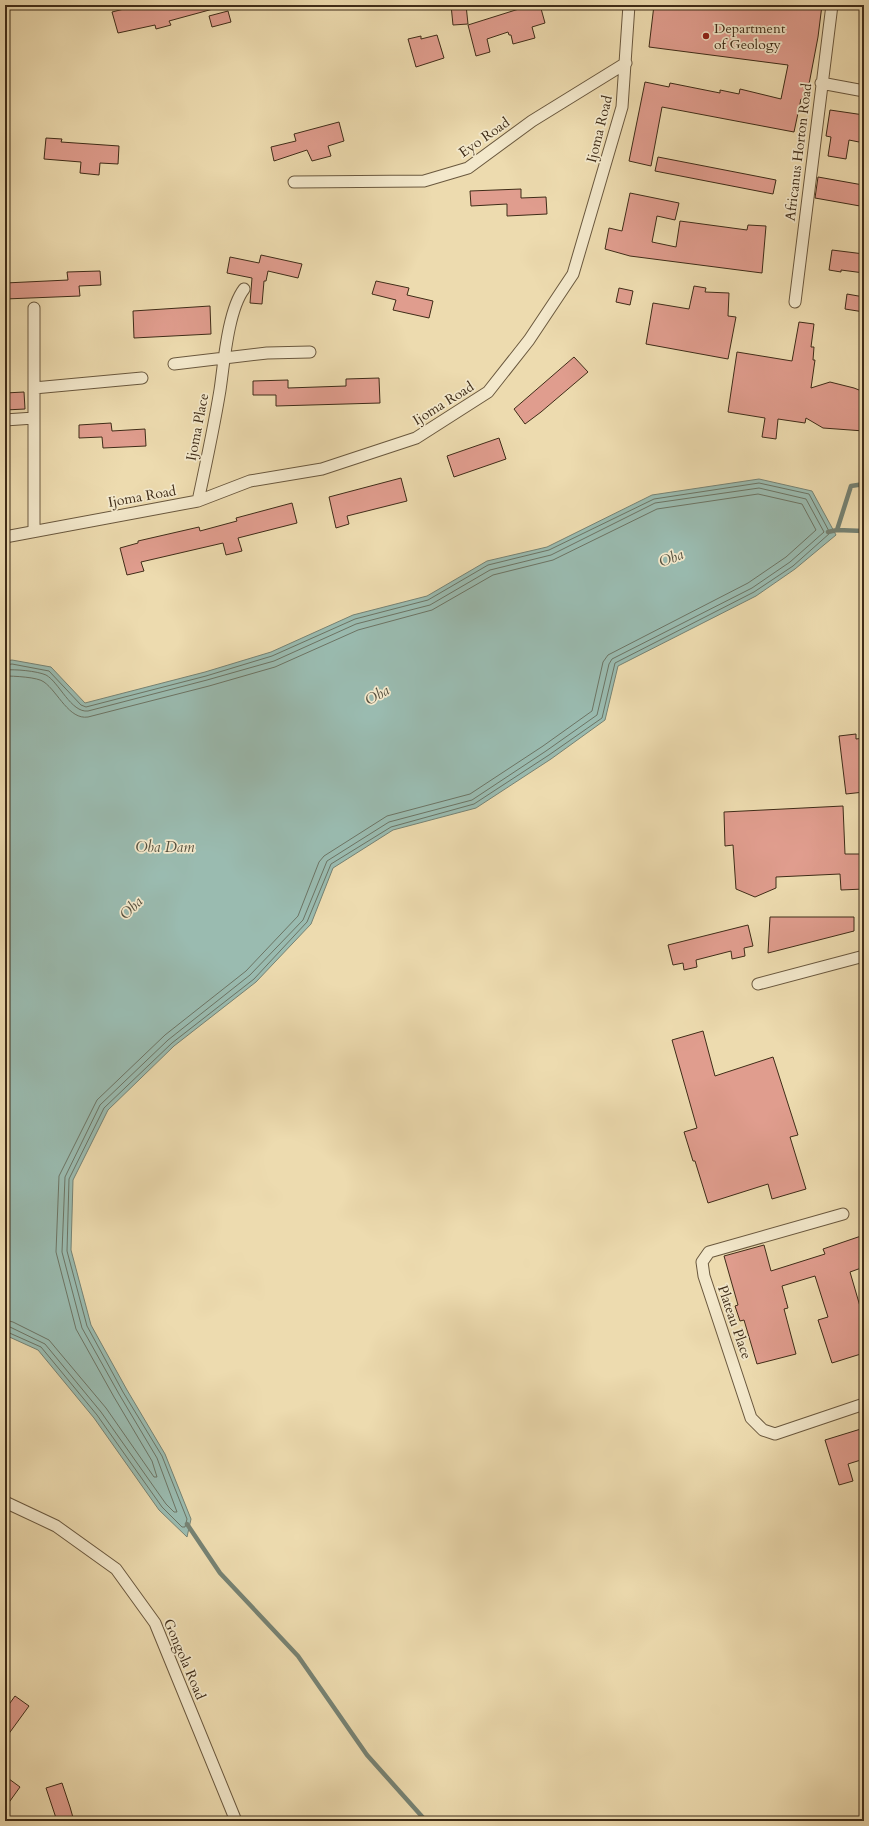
<svg xmlns="http://www.w3.org/2000/svg" width="869" height="1826" font-family="Cardo,serif">
<style>
.water{fill:#9abbb0;stroke:#768273}
.lines{fill:none;stroke-linecap:round;stroke-linejoin:round}
.shore{stroke:#6c7464;stroke-width:1}
.stream{stroke:#768273;stroke-width:4.5}
.building{fill:#e09d8e;stroke:#3f2c18}
.street-casing{stroke:#6a583e;stroke-width:13}
.street{stroke:#f3e8cb;stroke-width:11}
.poi-dot{fill:#8f2418;stroke:#f3e8cb;stroke-width:1.5}
.labels{text-anchor:middle;stroke-width:3.5;stroke-linejoin:round;paint-order:stroke}
.poi-label{font-size:14px;fill:#3f2c18;stroke:#f3e8cb;text-anchor:start}
.street-label{font-size:14px;fill:#3f2c18;stroke:#f3e8cb}
.water-label{font-size:15px;font-style:italic;fill:#56503e;stroke:#f3e8cb}
</style>
<rect width="100%" height="100%" fill="#eddbaf"/>
<filter id="stains"><feTurbulence type="fractalNoise" baseFrequency=".005" numOctaves="4"/><feColorMatrix values="0 0 0 0 .2 0 0 0 0 .09 0 0 0 0 .02 0 0 0 .5 -.17"/></filter>
<radialGradient id="worn" r=".72"><stop offset=".6" stop-color="#630" stop-opacity="0"/><stop offset="1" stop-color="#630" stop-opacity=".3"/></radialGradient>
<path class="water" d="M759,479L812,491L836,535L795,569L756,596L618,666L605,720L551,759L476,808L393,830L333,868L311,924L256,982L174,1046L108,1110L73,1180L71,1250L91,1325L127,1390L165,1454L191,1519L187,1537L159,1510L94,1418L38,1350L5,1335V661L12,660L51,667L85,703L205,672L271,652L353,615L427,596L487,561L547,547L652,495Z"/>
<g class="lines">
<path class="shore" d="M5,665L12,664L49,671L81,705L86,707L206,676L272,656L355,619L428,600L488,565L549,550L654,499L759,483L809,494L830,533L793,566L754,592L615,663L602,718L549,755L474,804L391,827L331,864L307,922L254,979L172,1043L104,1108L69,1179L67,1251L87,1326L123,1392L162,1456L187,1519L185,1527H182L162,1507L97,1415L41,1347L5,1331
M5,670C15,669 37,671 46,675C59,682 71,713 88,711L207,680L274,661L356,624L430,605L490,570L551,555L655,503L759,488L806,499L824,532L790,562L752,588L612,659L609,664L597,715L546,751L472,800L389,822L327,861L303,920L250,975L168,1040L100,1105L65,1177L62,1252L82,1328L119,1394L157,1458L177,1512H174L166,1504L101,1412L45,1344L10,1327L5,1326
M5,676C13,676 38,677 44,682C58,692 69,720 88,717L209,686L275,667L358,630L432,610L493,575L553,560L657,509L758,494L802,504L816,530L786,557L748,583L608,655L603,662L592,711L543,746L470,794L387,816L324,856L319,862L298,916L246,971L165,1035L97,1100L59,1176L56,1252L76,1329L114,1397L152,1461L157,1477H154L106,1408L49,1340L13,1322L5,1320"/>
<path class="stream" d="M837,530L851,486L864,484
M828,532L837,530L864,531
M187,1524L220,1573L298,1656L367,1755L426,1821"/>
</g>
<path class="building" d="M149,5H213V9L169,21L171,25L156,29L155,25L118,33L112,12L132,7L133,9Z
M451,5H466L468,24L453,25Z
M521,5H540L545,23L532,27L535,38L513,44L511,35H509L508,32L487,39L490,52L476,56L468,25L522,8Z
M654,5H822L818,37L806,100L801,99L794,132L662,107L651,166L629,161L645,82L669,87L670,83L720,93V90L739,94L740,89L781,99L788,65L649,47Z
M228,11L231,22L212,27L209,16Z
M437,35L444,58L416,67L408,39L421,36V39Z
M830,110L864,115V143L849,140L846,159L828,156L831,137L826,136Z
M339,122L344,141L328,146L331,156L312,161L307,150L274,161L271,147L296,141L294,134Z
M46,138L62,139L61,142L119,146L118,164L100,163L99,175L80,173L81,162L44,159Z
M658,157L776,180L773,194L655,171Z
M818,177L863,185L860,206L815,198Z
M521,189V198L546,197L547,214L507,216V204L471,206L470,191Z
M630,193L679,203L675,220L657,216L652,242L676,247L680,221L747,230L748,225L766,226L762,273L630,256L605,249L609,228L622,231Z
M832,250L864,254V273L841,270V272L829,270Z
M261,255L302,264L298,278L268,271L266,281H264L262,304L250,303L252,278L227,273L230,257L259,263Z
M100,271L101,285L79,286L80,296L5,299V283L68,280L67,272Z
M376,281L409,288L407,295L433,301L429,318L393,310L396,300L372,294Z
M694,286L706,288L705,292L729,293L728,316L736,317L728,359L646,344L653,303L689,309Z
M619,288L633,291L630,305L616,302Z
M847,294L864,297V312L845,309Z
M210,306L211,334L134,338L133,311Z
M799,322L814,324L811,347H814L813,360H815L811,388L830,382L854,388L864,392V431L823,428L806,418L805,423L778,419L776,439L762,437L765,418L728,412L737,352L792,361Z
M574,357L588,372L541,412L525,424L514,409Z
M379,378L380,403L276,406V395H253V381L288,380V388L346,386V379Z
M24,392L25,409L5,410V393Z
M111,423L112,431L145,429L146,446L103,448L102,437L79,438V425Z
M499,438L506,459L454,477L447,456Z
M401,478L407,501L347,516L349,524L336,528L329,497Z
M292,503L297,523L238,538L242,551L226,555L223,543L141,562L144,571L127,575L120,548L138,543V541L199,527L200,531L237,521L236,518Z
M856,734V739L864,738V792L846,794L839,736Z
M843,806L845,854H864V889L841,890L840,874L776,877V888L755,897L736,889L733,845L725,846L724,812Z
M770,917H854V931L768,953Z
M748,925L753,946L744,948L745,956L732,959L731,951L696,960L697,967L684,970L683,963L673,965L668,945Z
M703,1031L715,1076L773,1057L798,1135L790,1137L806,1189L772,1199L768,1184L708,1203L695,1161H693L684,1132L697,1128L672,1040Z
M864,1235V1267L850,1272L864,1320V1353L832,1363L818,1320L828,1317L815,1276L782,1286L788,1308L784,1309L796,1354L757,1364L744,1320L740,1321L735,1306L738,1305L724,1256L764,1245L771,1271L825,1254L823,1249Z
M864,1428V1459L848,1464L853,1481L839,1485L825,1440Z
M15,1696L29,1706L5,1739V1710Z
M5,1776L20,1787L5,1808Z
M62,1783L70,1807L74,1821H57L46,1788Z"/>
<g class="lines">
<g class="street-casing">
<path id="street" d="M821,83L864,91
M294,182L424,181L468,168L532,121L626,63
M795,302L832,5
M34,308V531
M174,364L267,353L310,352
M34,388L142,378
M5,420L34,418
M198,501C206,464 214,427 220,390C224,363 228,310 244,289
M5,537L198,501L250,481L322,469L416,438L488,392L529,340L573,274L622,107L629,5
M758,984L864,956
M843,1214L709,1252L702,1262L704,1276L751,1418L763,1430L775,1434L864,1404
M5,1502L56,1526L116,1569L155,1623L236,1821"/>
</g>
<use href="#street" class="street"/>
</g>
<circle class="poi-dot" cx="706" cy="36" r="4"/>
<g class="labels">
<g class="poi-label">
<text x="714" y="33">Department<tspan x="714" dy="16">of Geology</tspan></text>
</g>
<g class="street-label">
<text transform="translate(599 129) rotate(-76)" y="5">Ijoma Road</text>
<text transform="translate(484 137) rotate(-35)" y="5">Eyo Road</text>
<text transform="translate(798 152) rotate(-83)" y="5">Africanus Horton Road</text>
<text transform="translate(443 403) rotate(-32)" y="5">Ijoma Road</text>
<text transform="translate(197 427) rotate(-79)" y="5">Ijoma Place</text>
<text transform="translate(142 496) rotate(-10)" y="5">Ijoma Road</text>
<text transform="translate(735 1322) rotate(71)" y="5">Plateau Place</text>
<text transform="translate(185 1659) rotate(67)" y="5">Gongola Road</text>
</g>
<g class="water-label">
<text transform="translate(671 558) rotate(-22)" y="5">Oba</text>
<text transform="translate(377 695) rotate(-30)" y="5">Oba</text>
<text x="165" y="852">Oba Dam</text>
<text transform="translate(131 908) rotate(-46)" y="5">Oba</text>
</g>
</g>
<rect width="869" height="1826" fill="none" stroke="#eddbaf" stroke-width="20"/>
<rect x="6" y="6" width="857" height="1814" fill="none" stroke="#3f2c18" stroke-width="2"/>
<rect x="10" y="10" width="849" height="1806" fill="none" stroke="#3f2c18"/>
<rect width="100%" height="100%" filter="url(#stains)"/>
<rect width="100%" height="100%" fill="url(#worn)"/>
</svg>
